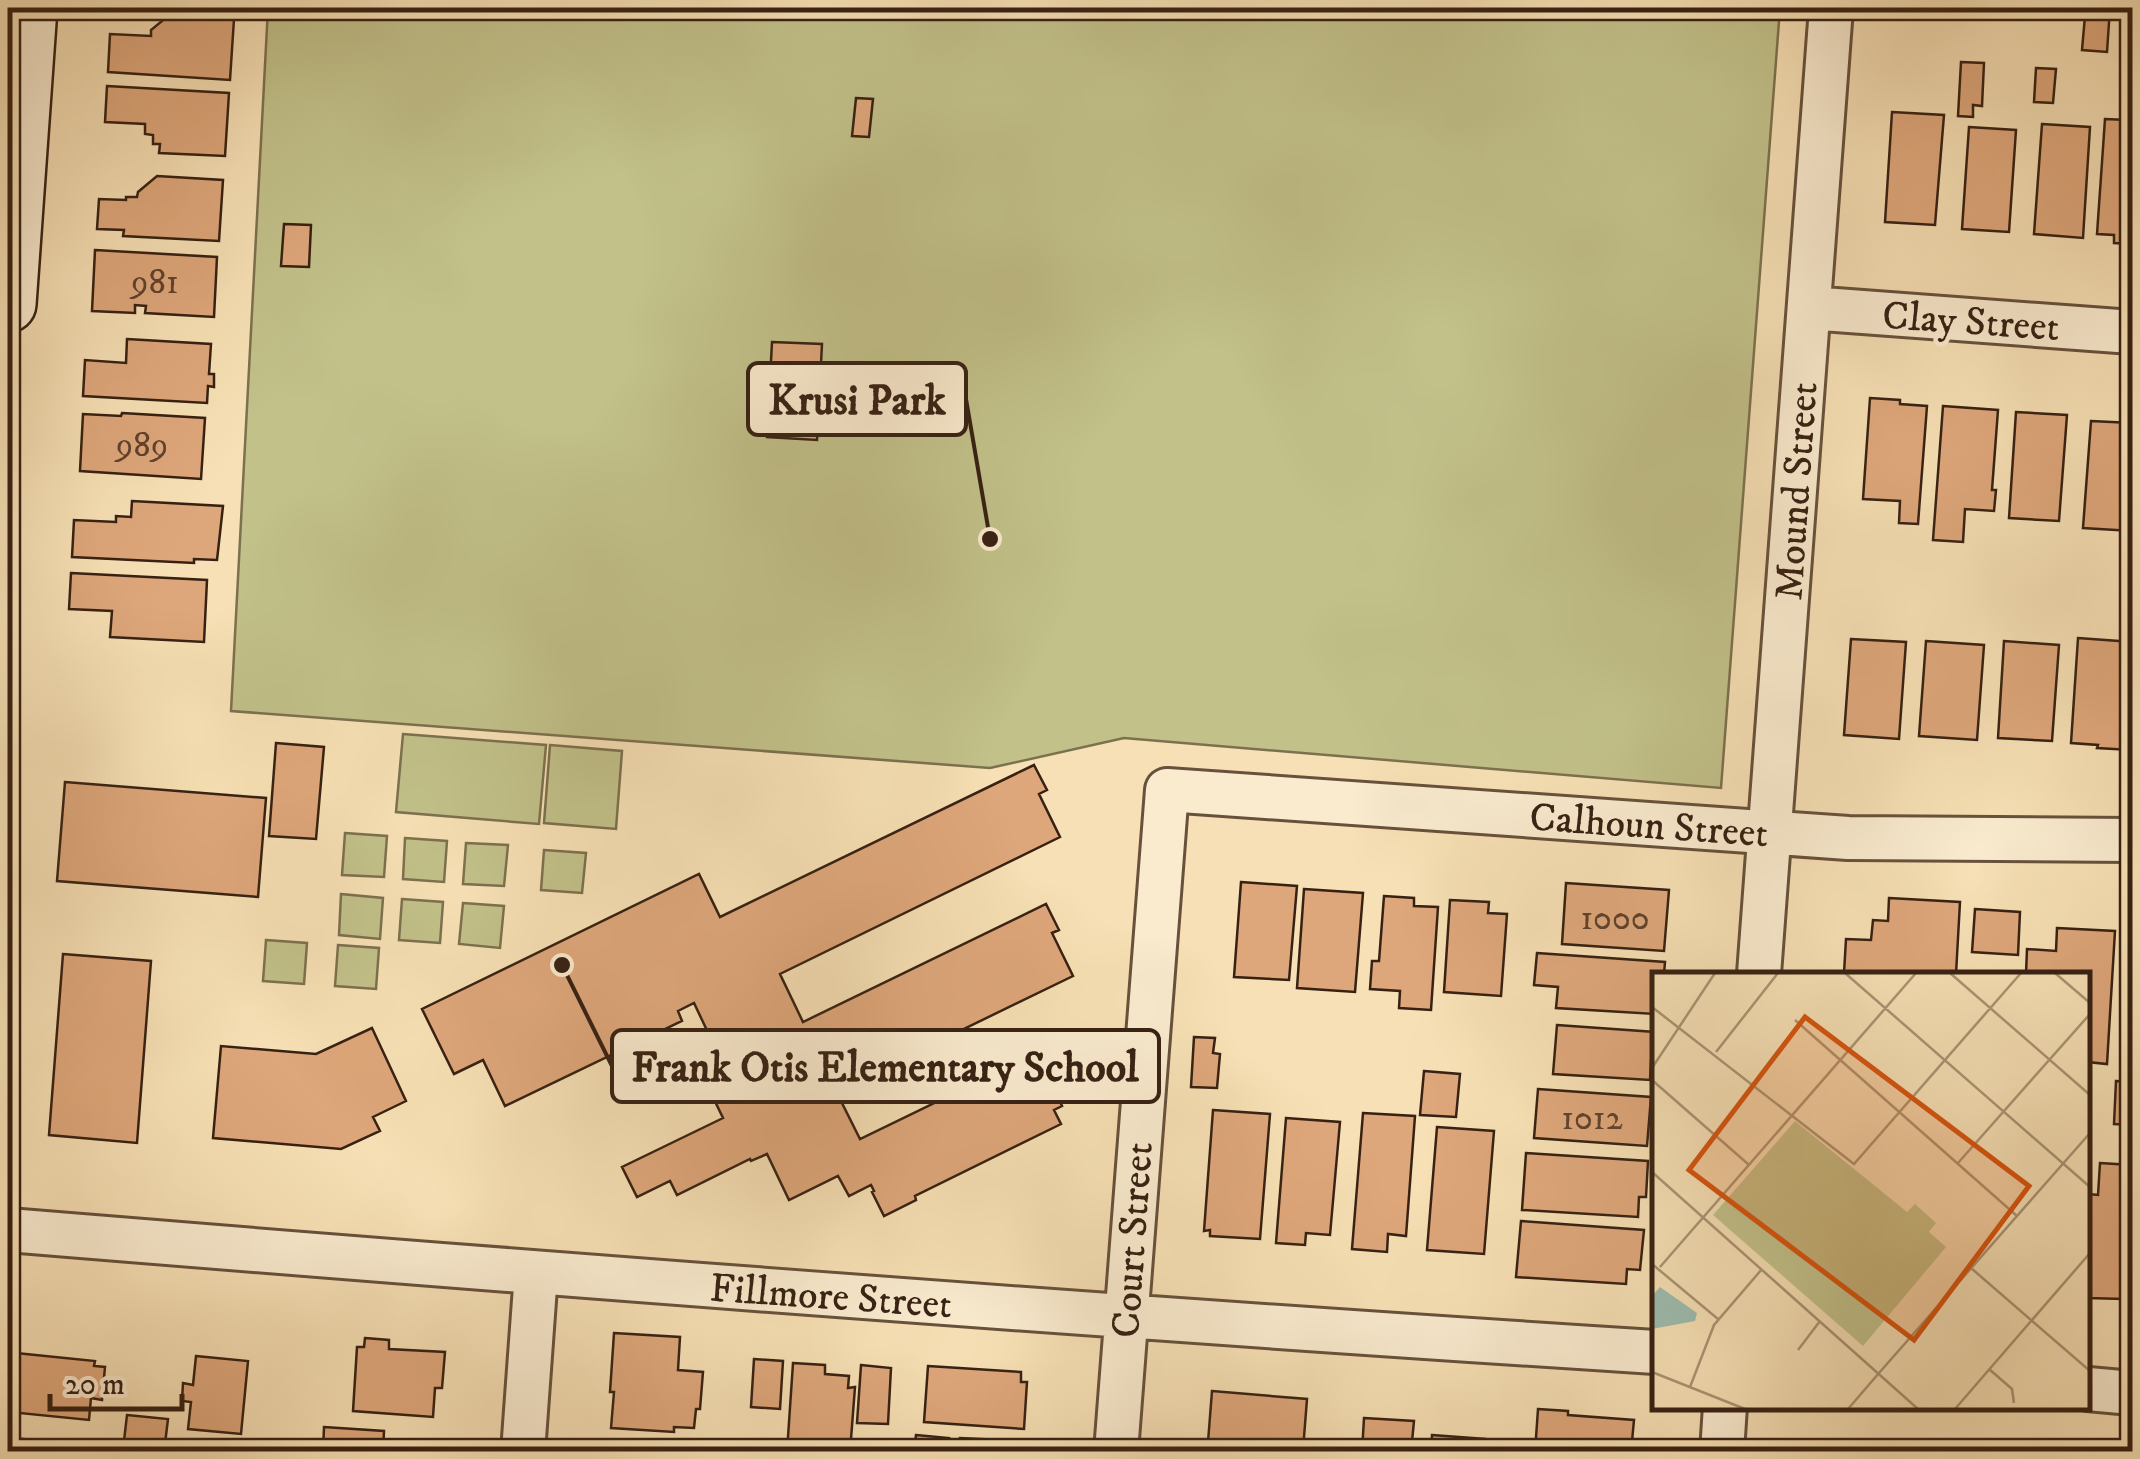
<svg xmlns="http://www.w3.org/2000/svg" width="2140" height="1459" font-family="'IM FELL DW Pica',serif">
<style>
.green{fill:#c2c18a;stroke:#7c714e;stroke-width:2.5}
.building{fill:#dea77b;stroke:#372113;stroke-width:2.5}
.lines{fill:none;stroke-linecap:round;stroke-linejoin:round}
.street-casing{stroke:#67513c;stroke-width:48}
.secondary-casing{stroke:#372113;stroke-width:60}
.street{stroke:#faebcf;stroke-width:42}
.secondary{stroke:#faebcf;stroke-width:55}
.labels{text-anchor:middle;stroke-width:9;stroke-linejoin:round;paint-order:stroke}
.number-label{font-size:35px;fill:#61422d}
.street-label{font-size:40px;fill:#372113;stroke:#faebcf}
.inset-road{fill:none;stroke:#aa9474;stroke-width:2.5}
.view{fill:#d6530d;fill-opacity:0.15;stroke:#d6530d;stroke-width:5}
.inset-edge{fill:none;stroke:#372113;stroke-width:5}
.leader{fill:none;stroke:#372113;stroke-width:4}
.callout-dot{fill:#372113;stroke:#faebcf;stroke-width:4}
.callout{fill:#faebcf;stroke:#372113;stroke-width:4}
.callout-label{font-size:42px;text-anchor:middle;font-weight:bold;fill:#372113}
</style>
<rect width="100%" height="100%" fill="#f7e0b5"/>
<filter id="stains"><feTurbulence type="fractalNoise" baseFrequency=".002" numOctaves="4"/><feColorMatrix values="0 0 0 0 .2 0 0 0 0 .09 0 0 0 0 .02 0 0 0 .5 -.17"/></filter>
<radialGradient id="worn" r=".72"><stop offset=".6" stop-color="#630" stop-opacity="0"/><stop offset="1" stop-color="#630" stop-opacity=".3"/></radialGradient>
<path class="green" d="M268,8H1780L1721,788L1124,738L990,768L231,711Z
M403,734L546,745L539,824L396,812Z
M550,745L622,751L616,829L544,823Z
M345,833L387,836L384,877L342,875Z
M405,838L447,841L444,882L403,879Z
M466,843L508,845L504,886L463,884Z
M544,850L586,853L582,893L541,890Z
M341,894L383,898L380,939L339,935Z
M402,899L443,902L440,943L399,940Z
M463,903L504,906L500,948L459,944Z
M266,940L307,943L304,984L263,981Z
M338,945L379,948L376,989L335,986Z"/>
<path class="building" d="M2047,8H2110L2107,52L2082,50L2085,16L2047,13Z
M168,16L234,19L230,80L108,72L110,34L151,36V30Z
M1961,62L1984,63L1982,106L1973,105V117L1958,116Z
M2036,68L2056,69L2053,103L2034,102Z
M107,86L229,93L225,156L159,153L160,144H153V135L145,134V124L105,122Z
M856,98L873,99L869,137L852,136Z
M1892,112L1944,115L1935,225L1885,222Z
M2105,119L2127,120L2125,158L2132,159V244L2114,243V235L2097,234Z
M2042,124L2090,127L2083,238L2034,234Z
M1969,127L2016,130L2009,232L1962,229Z
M157,176L223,180L219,241L123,236L124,230L97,229L99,199L126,200V197H137L138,192Z
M284,224L311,225L309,267L281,266Z
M95,250L217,257L214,317L145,313L146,306L135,305V313L92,311Z
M127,339L211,344L209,374H214V387L208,386L207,403L83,396L85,360L126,363Z
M772,342L822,344L817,440L767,437Z
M1870,398L1900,400V404L1927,406L1918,524L1899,523L1900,501L1863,499Z
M1943,406L1998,410L1992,490H1996L1994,511L1965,509L1963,542L1933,540Z
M2016,412L2067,415L2059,521L2009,518Z
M122,413L205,418L201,479L80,471L83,414L121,416Z
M2091,421L2132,423V531L2083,528Z
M132,501L223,506L217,560L194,559V563L72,557L74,520L116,522V516L131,517Z
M71,573L207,580L204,642L110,637L112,611L69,609Z
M2078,638L2132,642L2131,750L2097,748L2098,745L2071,743Z
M1851,639L1906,642L1899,739L1844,735Z
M1926,641L1984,645L1977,740L1919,736Z
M2004,641L2059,645L2052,741L1998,738Z
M276,743L324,747L316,839L269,836Z
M1034,765L1047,790L1039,794L1060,837L780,974L803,1022L1046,904L1059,930L1052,933L1073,976L836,1091L860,1139L1029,1057L1042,1085L1050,1081L1062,1106L1054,1110L1061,1124L915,1196L916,1200L884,1216L872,1192L874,1191L871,1185L849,1196L838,1176L789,1200L767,1154L751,1161L750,1159L677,1195L670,1181L637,1197L622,1167L723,1118L709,1089L730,1079L694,1003L678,1011L682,1021L505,1106L483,1060L454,1074L422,1009L699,874L720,917Z
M65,782L266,798L258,897L57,881Z
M1241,882L1297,886L1289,980L1234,977Z
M1566,883L1669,890L1664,951L1562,944Z
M1304,889L1363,893L1355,992L1297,988Z
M1384,896L1414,898V906L1438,907L1431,1010L1399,1008L1400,991L1370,989L1372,961H1379Z
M1889,898L1960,902L1956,974L1844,973L1846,939L1871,940L1873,920L1888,921Z
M1450,900L1489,902L1488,913L1507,914L1501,996L1444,992Z
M1975,909L2020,912L2018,955L1972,952Z
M2057,928L2115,931L2107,1064L2088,1062V974H2026L2027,949L2056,951Z
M1537,953L1665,962L1664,974H1655V1014L1556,1008L1558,987L1534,985Z
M63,954L151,961L137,1143L49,1135Z
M1557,1025L1655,1032V1061H1651L1650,1080L1553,1074Z
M372,1028L406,1101L373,1117L380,1131L341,1149L213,1138L221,1046L316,1054Z
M1194,1037L1215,1038L1213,1053L1220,1054L1217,1088L1191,1087Z
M1424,1071L1460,1074L1456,1117L1420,1115Z
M2116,1081L2132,1082V1125L2114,1124Z
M1538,1089L1651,1097L1647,1146L1534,1138Z
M1213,1110L1270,1114L1260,1239L1210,1236V1230L1204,1231Z
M1363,1113L1415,1116L1406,1236L1388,1234L1387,1252L1352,1249Z
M1286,1118L1340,1122L1330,1235L1306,1233L1305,1245L1276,1243Z
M1437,1127L1494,1131L1484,1254L1427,1250Z
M1526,1153L1648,1161L1646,1197H1639L1638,1217L1522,1210Z
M2100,1163L2131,1165L2123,1299L2088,1298V1194L2098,1195Z
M1521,1221L1644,1230L1640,1270L1627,1269L1626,1284L1516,1277Z
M614,1333L680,1337L678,1370L703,1372L700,1409H696L694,1428L674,1427V1432L611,1428L614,1392H610Z
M365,1338L389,1340V1349L445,1352L442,1388H435L433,1417L353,1411L357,1347H364Z
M16,1353L95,1361L94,1366L105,1367L102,1400L91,1398L89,1420L9,1412Z
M196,1356L248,1361L241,1434L188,1429L191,1402L182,1401L183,1383L193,1385Z
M754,1359L783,1361L780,1409L751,1407Z
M793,1363L825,1365V1374L849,1376L848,1388L855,1387L850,1452H787Z
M861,1365L891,1368L888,1424L857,1423Z
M928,1366L1021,1372V1382H1027L1024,1429L924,1422Z
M1212,1391L1307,1399L1303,1450L1208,1442Z
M1538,1409L1568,1411V1415L1634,1420L1631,1452H1535Z
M127,1415L168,1419L164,1452L123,1449Z
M1364,1418L1414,1421L1411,1452H1362Z
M324,1427L384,1431L383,1452H323Z
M916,1435L949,1438L948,1442L960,1443V1438L1002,1440V1447L1023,1449L1022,1452H914Z
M1432,1435L1485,1439L1484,1452H1431Z
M13,1438L104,1447V1452H12Z
M1821,1444L1861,1447V1452H1820Z
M740,1446L782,1449V1452H739Z"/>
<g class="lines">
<g class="street-casing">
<path id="street" d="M1809,308L2132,332
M1759,974L1831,8
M8,1230C556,1275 1105,1317 1655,1352
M2088,1389L2132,1393
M523,1452L536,1273
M1116,1452L1167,790L1848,838L2132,840
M1722,1452L1725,1406"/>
</g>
<g class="secondary-casing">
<path id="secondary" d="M8,304L29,8"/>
</g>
<use href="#street" class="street"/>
<use href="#secondary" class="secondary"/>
</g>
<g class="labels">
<g class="number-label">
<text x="155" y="293">981</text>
<text x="142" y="456">989</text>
<text x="1615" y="929">1000</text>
<text x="1592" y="1129">1012</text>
</g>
<g class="street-label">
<text transform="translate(1971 320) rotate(4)" y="14">Clay Street</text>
<text transform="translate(1795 491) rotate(-86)" y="14">Mound Street</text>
<text transform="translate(1649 824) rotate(4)" y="14">Calhoun Street</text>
<text transform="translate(1131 1240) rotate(-86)" y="14">Court Street</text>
<text transform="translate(831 1295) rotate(4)" y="14">Fillmore Street</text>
</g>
</g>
<g transform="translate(1652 972)">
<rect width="438" height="438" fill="#f7e0b5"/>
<path d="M143,149L255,240L263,232L284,251L277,260L294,275L211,374L61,243Z" fill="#c2c18a"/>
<path d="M8,315L45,341L43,349L0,357V324Z" fill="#9dbdb0"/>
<path class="inset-road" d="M193,1L438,215M298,1L438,123M403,1L438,31M0,35L202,192L369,1M143,48L365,244M64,80L126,1M0,96L63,1M0,108L96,192M306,191L438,42M0,200L266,437M0,292L66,347M8,295L264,1M319,296L438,399M146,378L168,349M337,397L360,417L362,431M0,400L93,437M227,401L438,161M38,415L62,353L110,297M196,437L227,401M303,437L438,281"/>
<path class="view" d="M153,45L377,214L262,368L37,198Z"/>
<rect width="438" height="438" class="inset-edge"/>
</g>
<path class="leader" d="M990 539L966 399M562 965L612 1066"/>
<g class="callout-dot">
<circle cx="990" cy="539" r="10"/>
<circle cx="562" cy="965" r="10"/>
</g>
<g class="callout">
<rect x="748" y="363" width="218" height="72" rx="10"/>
<rect x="612" y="1030" width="547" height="72" rx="10"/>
</g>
<g class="callout-label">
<text x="857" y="414">Krusi Park</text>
<text x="885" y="1081">Frank Otis Elementary School</text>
</g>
<rect width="2140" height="1459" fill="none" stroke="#f7e0b5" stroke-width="40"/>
<rect x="10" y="10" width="2120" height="1439" fill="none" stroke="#372113" stroke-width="5"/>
<rect x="20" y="20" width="2100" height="1419" fill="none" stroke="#372113" stroke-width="2.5"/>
<path d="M50 1394v15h132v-15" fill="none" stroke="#372113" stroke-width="5"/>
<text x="65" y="1394" font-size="30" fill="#372113" stroke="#faebcf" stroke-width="8" paint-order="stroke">20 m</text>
<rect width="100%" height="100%" filter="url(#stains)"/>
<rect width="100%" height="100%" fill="url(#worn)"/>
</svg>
